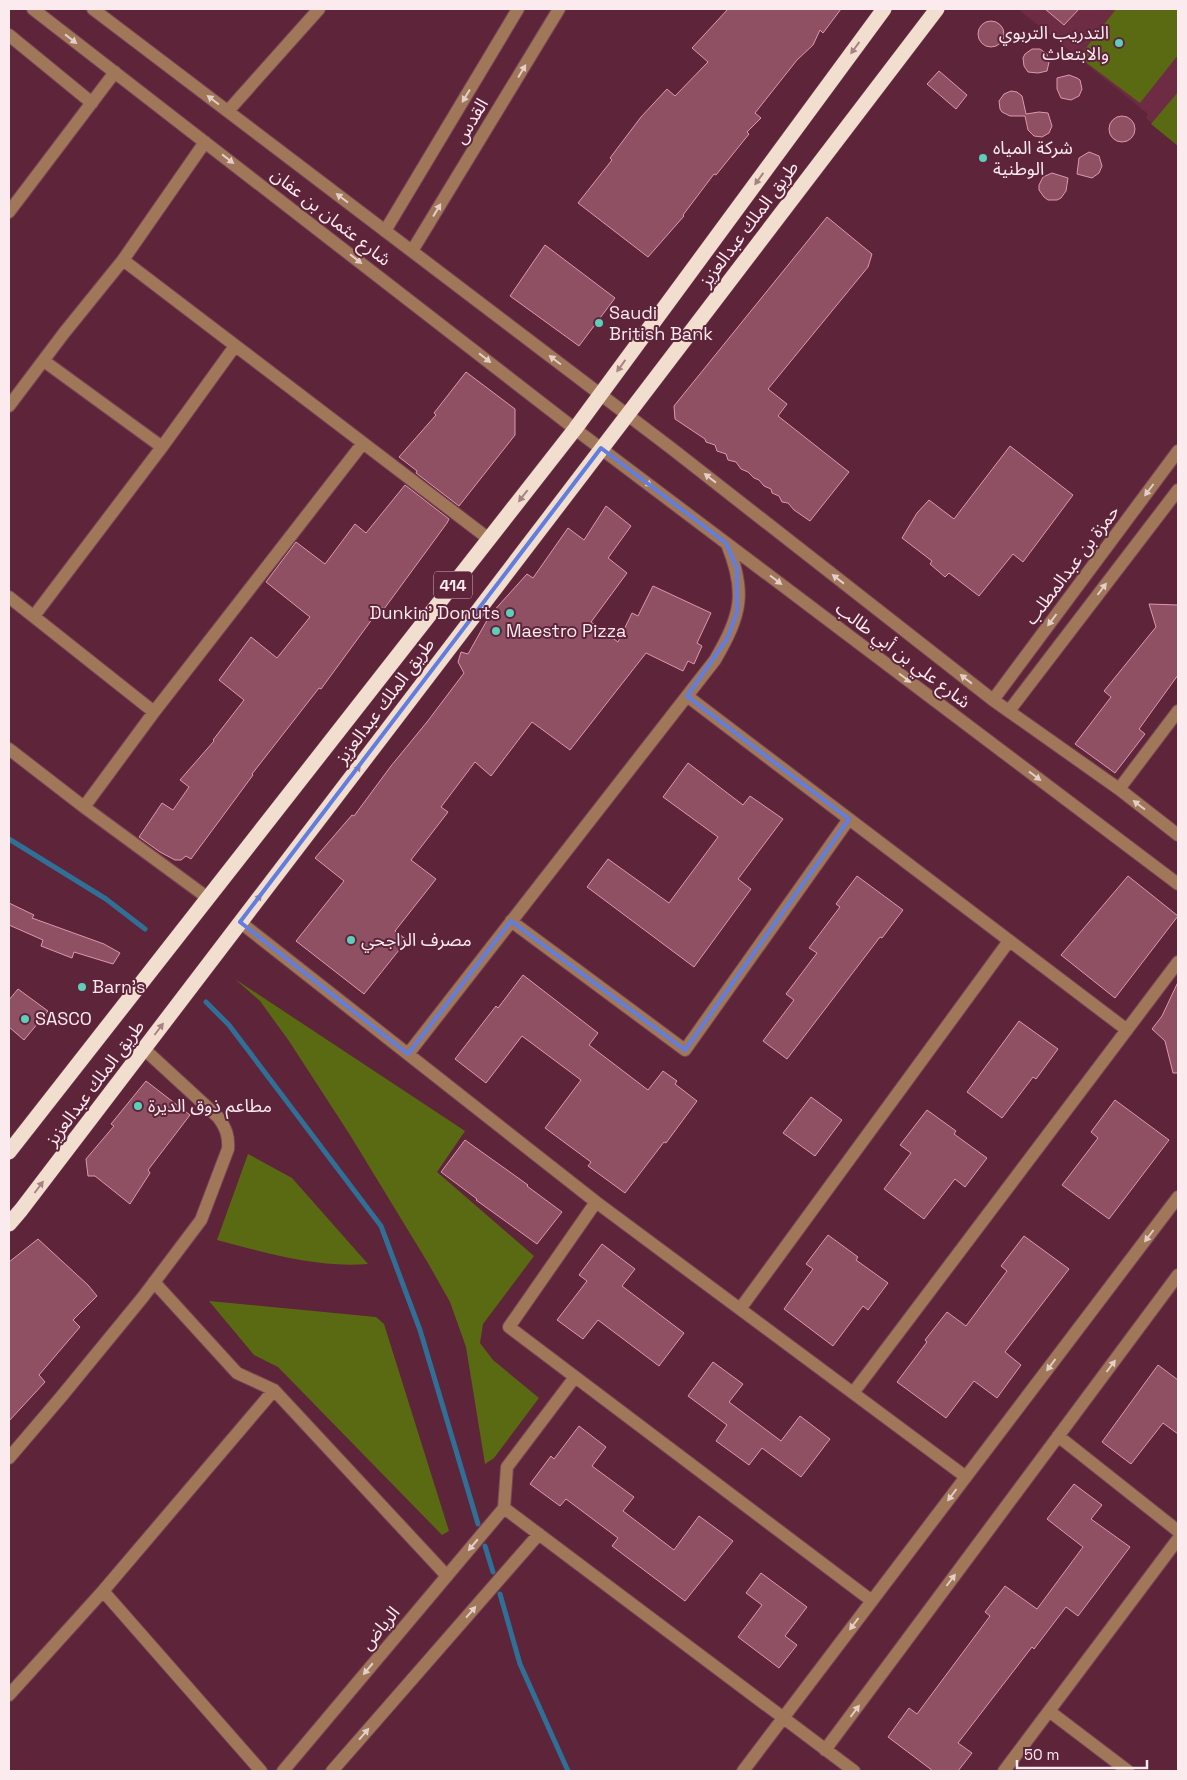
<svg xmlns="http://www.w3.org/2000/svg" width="1187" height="1780" font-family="'Space Grotesk','Noto Sans Arabic',sans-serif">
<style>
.built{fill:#6d2c44}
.green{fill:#5a6a12}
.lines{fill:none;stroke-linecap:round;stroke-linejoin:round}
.stream{stroke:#306f96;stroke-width:5}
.building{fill:#8f5064;stroke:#dd98ad}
.minor-casing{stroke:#774457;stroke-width:14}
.highway-casing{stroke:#774457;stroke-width:16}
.minor{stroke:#a07859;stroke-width:12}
.highway{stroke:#f2decf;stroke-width:15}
.oneway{fill:#e4ceca}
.oneway2{fill:#a88184}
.marked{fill:none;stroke:#607ddf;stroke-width:4;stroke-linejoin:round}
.poi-dot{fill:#5dceb9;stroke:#5e243a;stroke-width:2}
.labels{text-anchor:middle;stroke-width:4;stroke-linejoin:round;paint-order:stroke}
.shield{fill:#5e243a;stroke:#ccafb9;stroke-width:1}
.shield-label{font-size:16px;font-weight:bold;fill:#fbebef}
.poi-label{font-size:18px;fill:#fbebef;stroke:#5e243a;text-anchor:start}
.street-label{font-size:18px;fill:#fbebef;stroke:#5e243a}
</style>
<rect width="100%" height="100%" fill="#5e243a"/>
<path class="built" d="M1018,9H1178V146L1146,118L1148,114Z"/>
<path class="green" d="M1116,9H1178V55L1140,103L1079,57Z
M1178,92V146L1151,124Z
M235,979L465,1131L437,1172L534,1256L483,1324L480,1343L493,1360L539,1398L494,1458L485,1464L466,1347L450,1302L428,1263L350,1135L289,1041L260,1001Z
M248,1154L292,1178L368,1264C316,1268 266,1253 217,1240Z
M209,1301L376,1317L384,1324L449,1531L442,1535L278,1367L254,1355Z"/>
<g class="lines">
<path class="stream" d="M9,839L106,899L145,929
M206,1002L229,1025L381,1226L420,1330L478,1524
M485,1546L493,1572
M500,1594L520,1664L568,1771"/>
</g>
<path class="building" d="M728,9H841L823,33L820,30L813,45L797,60L755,113L761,118L747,132L749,134L716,175L714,174L683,215L684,216L648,257L578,203L612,160L610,158L641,117L667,89L675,96L708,62L692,48Z
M1045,9H1079L1064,25Z
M978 34a13 13 0 1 1 26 0a13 13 0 1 1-26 0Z
M1032,49H1040L1047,54L1049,62L1047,71L1038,73L1028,72L1024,66L1023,58L1025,54Z
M939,71L967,95L956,109L927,84Z
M1069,75L1077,78L1080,80L1082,89L1079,96L1071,100L1061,98L1057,89V78Z
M1011,91L1017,92L1022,96L1026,114L1039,112L1048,113L1052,126L1049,133L1042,137L1034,136L1028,130L1025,116H1010L1002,112L1000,109L999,101L1004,94Z
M1109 129a13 13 0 1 1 26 0a13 13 0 1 1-26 0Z
M1089,152L1099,156L1102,166L1099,173L1092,178L1077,174L1079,158Z
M1052,173L1068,178L1066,191L1061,198L1057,200H1048L1044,197L1039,190V185L1043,177Z
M827,217L872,254L868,267L768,389L787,404L778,416L849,472L810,521L794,510L788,503L782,502L779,496L772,493L771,489L764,486L759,480L754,478L748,472L741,469L736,462L728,460L726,454L717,451L715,445L706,442L705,439L675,419L674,406Z
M545,245L615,298L579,346L510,296Z
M466,372L515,409V435L459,506L416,473L417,471L399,457L436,415L434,413Z
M1010,446L1073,495L1023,562L1013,554L979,596L949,573L945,577L930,564L932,561L902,538L917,513L929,500L954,519Z
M405,485L449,519L447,523L384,609L381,607L321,689L319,688L252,774L253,775L191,859L186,856L181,860H175L160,852L139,837L162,803L173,810L189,787L180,780L214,741L213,740L244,700L219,680L251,637L277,658L310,617L266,582L296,542L325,564L355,524L366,533Z
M606,506L631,526L608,558L627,573L591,622L618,642L632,613L638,616L653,586L711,613L697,643L702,646L694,664L688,661L683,671L646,653L570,750L532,722L491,776L475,762L441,807L448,812L411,860L436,879L395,931L407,940L364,994L296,941L344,881L315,858L352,815L354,816L391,766L427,722L464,673L458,662L461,652L468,654L490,615L527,574L533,578L568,528L584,540Z
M1149,604L1178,605V675L1139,729L1145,734L1115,773L1075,744L1111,697L1104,691L1156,627Z
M688,763L743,805L750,796L783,819L738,879L751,889L694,967L587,887L608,859L669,903L718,837L663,797Z
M857,876L903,910L882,938L880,937L787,1059L763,1041L794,1000L786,994L817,953L809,948L840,907L836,904Z
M1128,876L1178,916L1115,998L1061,955Z
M9,903L34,915L32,918L104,944L120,953L113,964L74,952L72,958L41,946L43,940L9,925Z
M523,975L598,1033L589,1045L648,1090L663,1071L677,1081L675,1084L697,1101L666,1143L664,1142L625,1193L588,1166L591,1162L545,1128L581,1080L522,1036L486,1083L455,1059L496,1006L498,1008Z
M1178,982V1073H1173L1165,1041L1152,1029L1162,1016Z
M18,989L48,1011L24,1040L9,1027V1000Z
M1019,1021L1058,1049L1036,1079L1033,1077L1002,1118L967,1092Z
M146,1081L190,1115L148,1170L150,1173L130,1204L95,1176H88L86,1159L114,1126L111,1124Z
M811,1097L842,1120L815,1156L783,1133Z
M1115,1100L1169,1140L1109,1219L1062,1185L1098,1138L1091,1132Z
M927,1110L956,1131L954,1134L987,1158L965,1187L955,1179L924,1219L884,1189L911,1153L900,1145Z
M465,1140L528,1185L527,1186L562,1212L537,1244L476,1200L477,1199L441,1172Z
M828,1235L858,1257L856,1260L888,1283L868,1310L863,1306L833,1346L784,1309L813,1269L806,1264Z
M1024,1236L1069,1269L1005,1352L1021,1365L997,1398L974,1381L946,1418L897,1382L927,1342L925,1340L947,1312L966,1326L1007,1271L1001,1266Z
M38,1239L88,1285L97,1296L73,1320L80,1327L39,1375L45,1382L9,1421V1262Z
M602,1244L635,1269L622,1286L684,1333L659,1366L598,1320L583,1339L557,1320L587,1281L579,1275Z
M713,1362L743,1384L729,1402L781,1441L800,1416L830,1439L801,1477L762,1448L749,1465L716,1441L727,1425L688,1396Z
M1158,1365L1178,1380V1434L1163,1423L1131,1464L1102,1442Z
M579,1426L606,1447L592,1466L634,1497L623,1511L674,1550L699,1516L733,1541L685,1601L612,1546L618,1538L566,1499L560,1506L530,1484L551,1456L554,1459Z
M1074,1484L1102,1505L1091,1519L1130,1547L1078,1616L1066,1607L1034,1649L1032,1647L958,1743L972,1753L958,1771H933L888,1737L909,1708L917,1714L990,1616L985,1612L1005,1586L1037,1609L1083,1547L1047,1519Z
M761,1573L807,1607L785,1636L797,1645L779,1668L738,1637L762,1605L746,1593Z"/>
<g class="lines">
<g class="minor-casing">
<path id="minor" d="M33,9L575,429L1178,884
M93,9L671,448L993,700L1119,789L1178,835
M9,35L92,103
M228,111L319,9
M9,212L115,72
M385,231L518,9
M412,251L559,9
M123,260L489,539
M44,361L162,447
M9,406L64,333L123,260L205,142
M9,597L154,712
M34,616L162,447L235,346
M687,696L1127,1030
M993,700L1178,451
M1009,711L1178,490
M9,749L84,807L208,898
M1119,789L1178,711
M84,807L154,712L363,443
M511,921L685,1050L849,819
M240,922L596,1202L966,1477
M408,1054L715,660C741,615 747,593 727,544
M596,1202L509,1327L872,1601
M154,1282L237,1373L274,1390L447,1576
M740,1309L1009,941
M853,1393L1178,962
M1058,1436L1178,1531
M9,1458L61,1397L143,1297L201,1220L228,1149C229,1136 226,1128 218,1117L144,1049
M504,1508L854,1771
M504,1508L507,1467L575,1377
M103,1591L261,1771
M9,1695L103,1591L274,1390
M1049,1711L1128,1771
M825,1750L1178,1275
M283,1771L504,1508
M332,1771L539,1534
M743,1771L1178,1197
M1004,1771L1178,1539"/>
</g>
<g class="highway-casing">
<path id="highway" d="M9,1152L575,429L884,9
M9,1224L21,1210L937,9"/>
</g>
<use href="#minor" class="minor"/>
<use href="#highway" class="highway"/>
</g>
<defs><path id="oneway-solid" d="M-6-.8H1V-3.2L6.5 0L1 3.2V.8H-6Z" transform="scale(1.25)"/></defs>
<g class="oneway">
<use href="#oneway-solid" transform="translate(71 39) rotate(38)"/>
<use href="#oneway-solid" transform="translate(522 71) rotate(-59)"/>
<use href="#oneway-solid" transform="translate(466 96) rotate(121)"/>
<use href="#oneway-solid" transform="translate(213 100) rotate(-143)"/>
<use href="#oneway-solid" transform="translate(228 159) rotate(38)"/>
<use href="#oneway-solid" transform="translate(342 198) rotate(-143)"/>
<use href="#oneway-solid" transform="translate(437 210) rotate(-59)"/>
<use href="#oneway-solid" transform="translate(356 259) rotate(38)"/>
<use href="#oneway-solid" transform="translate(485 358) rotate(38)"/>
<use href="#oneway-solid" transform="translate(555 360) rotate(-143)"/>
<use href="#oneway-solid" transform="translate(710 478) rotate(-142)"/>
<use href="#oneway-solid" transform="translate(646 482) rotate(37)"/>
<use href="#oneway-solid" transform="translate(1149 490) rotate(127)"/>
<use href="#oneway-solid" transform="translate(838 579) rotate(-142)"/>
<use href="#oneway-solid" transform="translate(776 580) rotate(37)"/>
<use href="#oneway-solid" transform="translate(1102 589) rotate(-53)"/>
<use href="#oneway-solid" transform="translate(1052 620) rotate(127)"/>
<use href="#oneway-solid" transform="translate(905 678) rotate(37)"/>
<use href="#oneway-solid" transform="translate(966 679) rotate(-142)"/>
<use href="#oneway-solid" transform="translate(1035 776) rotate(37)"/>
<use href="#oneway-solid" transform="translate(1139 805) rotate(-143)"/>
<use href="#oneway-solid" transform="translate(1149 1236) rotate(127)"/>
<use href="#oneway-solid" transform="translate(1051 1365) rotate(127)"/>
<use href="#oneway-solid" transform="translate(1111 1366) rotate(-53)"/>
<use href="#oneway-solid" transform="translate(952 1495) rotate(127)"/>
<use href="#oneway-solid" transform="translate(473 1545) rotate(130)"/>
<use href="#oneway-solid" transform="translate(951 1580) rotate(-53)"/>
<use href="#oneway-solid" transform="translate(471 1612) rotate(-49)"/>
<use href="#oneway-solid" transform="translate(854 1624) rotate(127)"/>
<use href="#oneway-solid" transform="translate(368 1669) rotate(130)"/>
<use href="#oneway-solid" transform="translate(855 1711) rotate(-53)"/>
<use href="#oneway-solid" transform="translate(364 1734) rotate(-49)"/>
</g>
<g class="oneway2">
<use href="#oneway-solid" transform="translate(855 48) rotate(126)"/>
<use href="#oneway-solid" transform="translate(759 179) rotate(126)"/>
<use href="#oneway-solid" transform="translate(621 366) rotate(126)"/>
<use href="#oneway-solid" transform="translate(523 496) rotate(128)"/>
<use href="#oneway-solid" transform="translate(356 771) rotate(-53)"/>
<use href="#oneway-solid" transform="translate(257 900) rotate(-53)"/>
<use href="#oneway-solid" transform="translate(159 1029) rotate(-53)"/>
<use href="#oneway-solid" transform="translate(39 1187) rotate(-53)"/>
</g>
<path class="marked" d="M601,448L726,543L737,568V612L727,639L687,696L849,819L685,1050L511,921L408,1054L240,922Z"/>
<g class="poi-dot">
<circle cx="1119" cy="43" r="5"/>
<circle cx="983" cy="158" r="5"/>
<circle cx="599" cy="323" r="5"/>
<circle cx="510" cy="613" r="5"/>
<circle cx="496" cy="631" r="5"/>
<circle cx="351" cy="940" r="5"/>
<circle cx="82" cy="987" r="5"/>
<circle cx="25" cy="1019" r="5"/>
<circle cx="138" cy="1106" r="5"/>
</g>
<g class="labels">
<rect class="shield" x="434" y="571.5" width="38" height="27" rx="4"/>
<g class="shield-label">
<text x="453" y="591">414</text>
</g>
<g class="poi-label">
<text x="1109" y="39" text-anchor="end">التدريب التربوي<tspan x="1109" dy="21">والابتعاث</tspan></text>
<text x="993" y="154">شركة المياه<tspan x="993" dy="21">الوطنية</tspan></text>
<text x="609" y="319">Saudi<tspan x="609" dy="21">British Bank</tspan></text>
<text x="500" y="619" text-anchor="end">Dunkin' Donuts</text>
<text x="506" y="637">Maestro Pizza</text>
<text x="361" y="946">مصرف الراجحي</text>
<text x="92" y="993">Barn's</text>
<text x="35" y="1025">SASCO</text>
<text x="148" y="1112">مطاعم ذوق الديرة</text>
</g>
<g class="street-label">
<text transform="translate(471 121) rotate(-59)" y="6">القدس</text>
<text transform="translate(331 217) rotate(38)" y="6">شارع عثمان بن عفان</text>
<text transform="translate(749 224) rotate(-53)" y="6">طريق الملك عبدالعزيز</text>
<text transform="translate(1072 565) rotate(-53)" y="6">حمزة بن عبدالمطلب</text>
<text transform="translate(903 655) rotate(37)" y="6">شارع علي بن أبي طالب</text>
<text transform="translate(385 701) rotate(-53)" y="6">طريق الملك عبدالعزيز</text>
<text transform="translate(95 1083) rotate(-53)" y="6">طريق الملك عبدالعزيز</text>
<text transform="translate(380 1628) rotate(-50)" y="6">الرياض</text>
</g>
</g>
<rect width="1187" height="1780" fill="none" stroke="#fbebef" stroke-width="20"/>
<path d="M1017 1760v8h130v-8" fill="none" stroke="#fbebef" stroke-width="2.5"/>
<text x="1024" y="1760" font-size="15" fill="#fbebef" stroke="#5e243a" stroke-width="4" paint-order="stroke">50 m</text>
</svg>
